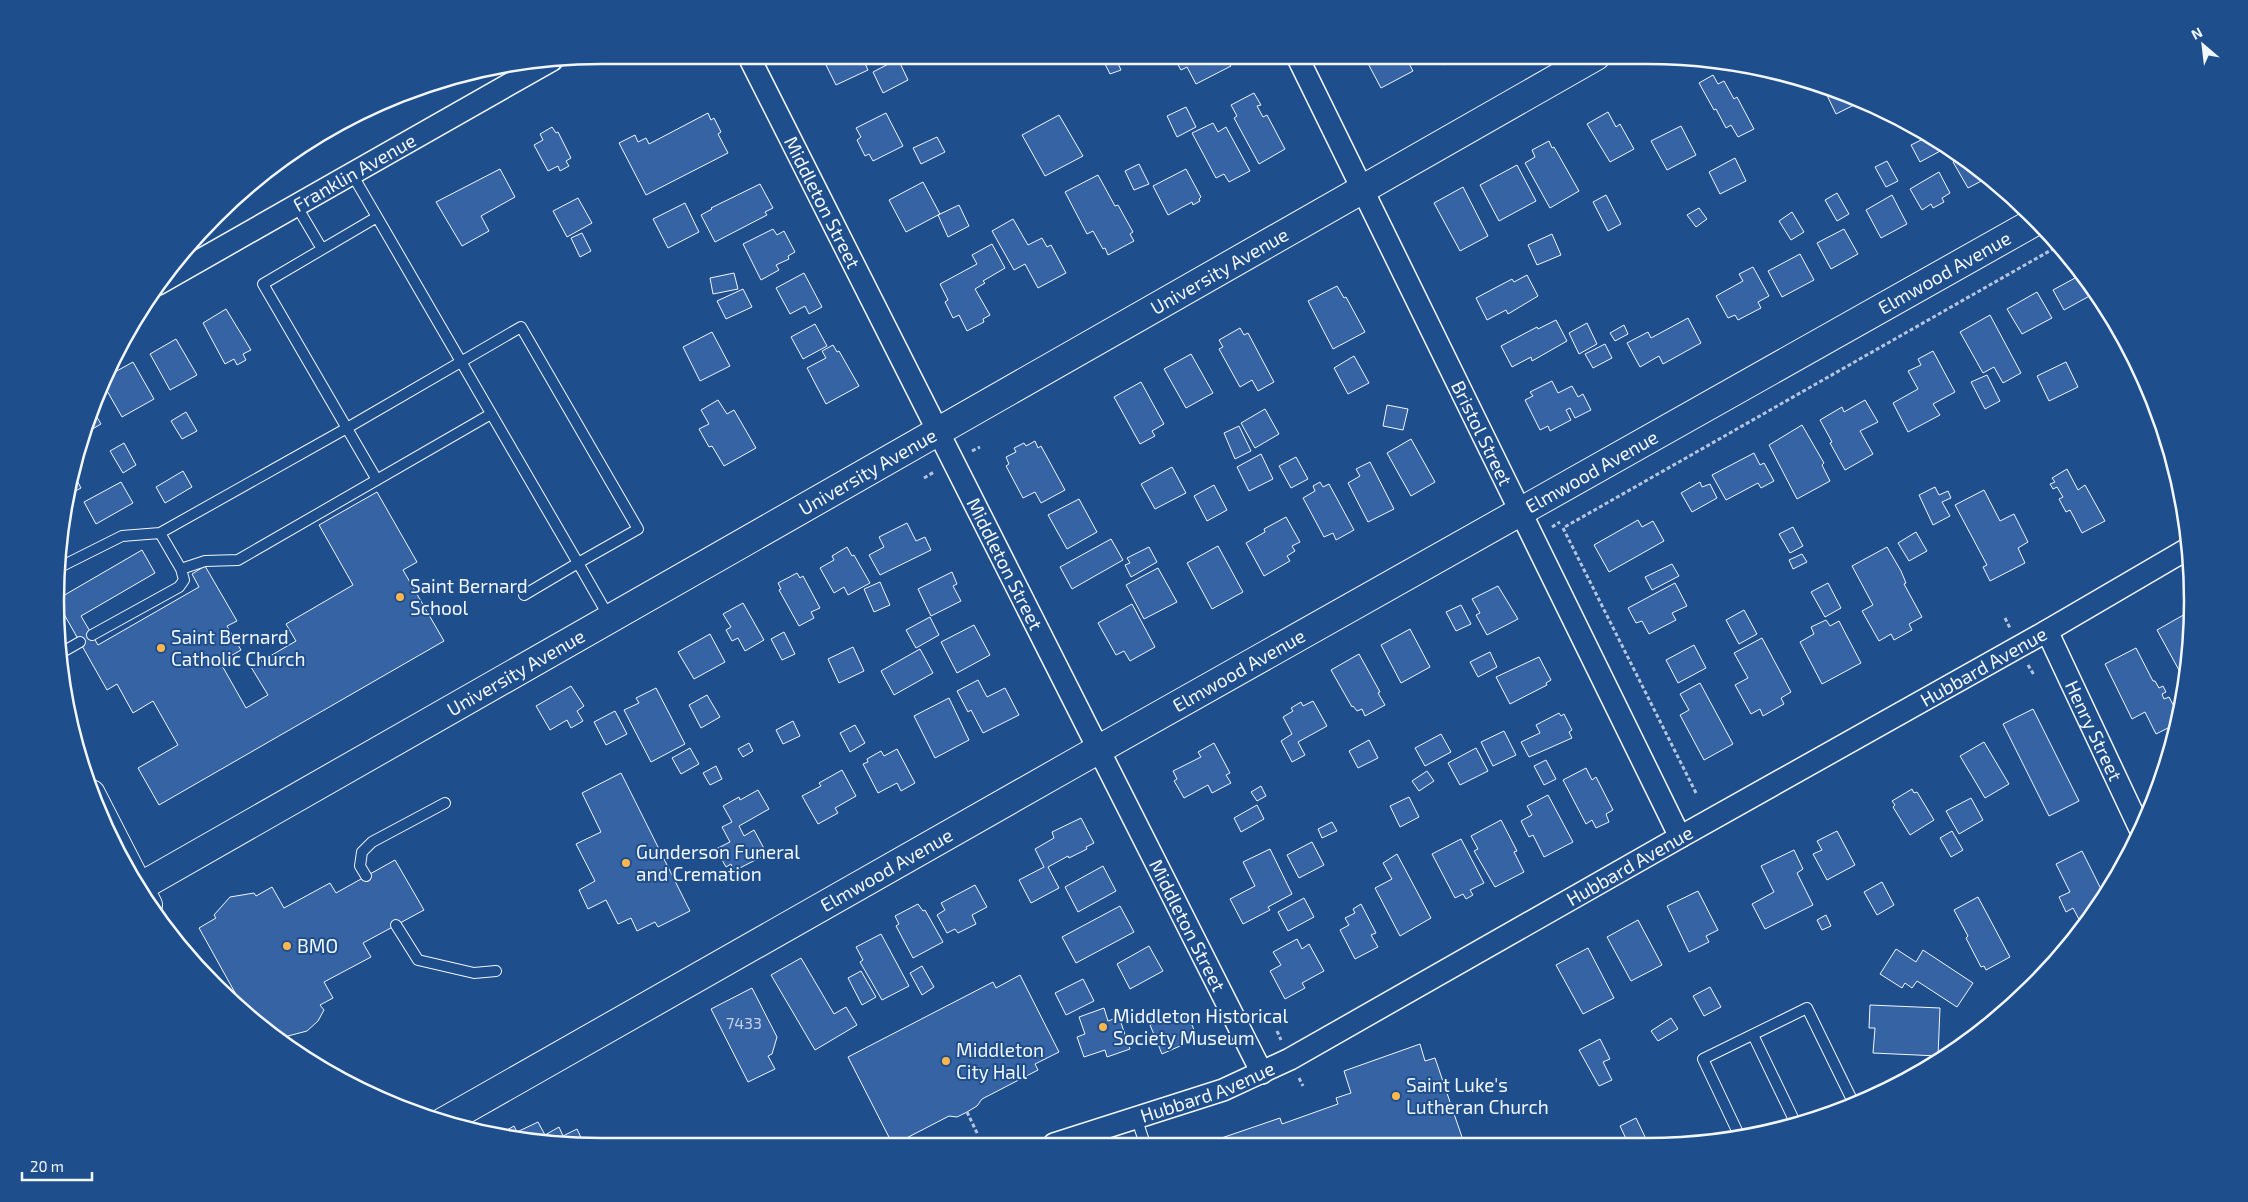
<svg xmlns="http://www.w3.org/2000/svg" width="2248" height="1202" font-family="'Exo 2',sans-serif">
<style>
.building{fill:#3563a3;stroke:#f2f6ff}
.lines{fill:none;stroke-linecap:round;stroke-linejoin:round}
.lane-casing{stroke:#f2f6ff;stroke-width:12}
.street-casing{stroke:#f2f6ff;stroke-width:24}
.secondary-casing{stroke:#f2f6ff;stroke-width:30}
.primary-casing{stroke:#f2f6ff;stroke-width:30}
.path{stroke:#b3c4dc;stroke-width:3;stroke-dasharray:4 2.5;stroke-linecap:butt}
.lane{stroke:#1f4e8c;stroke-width:10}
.street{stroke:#1f4e8c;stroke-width:21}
.secondary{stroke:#1f4e8c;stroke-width:28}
.primary{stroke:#1f4e8c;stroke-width:28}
.poi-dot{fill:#ffb74d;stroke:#1f4e8c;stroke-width:2}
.labels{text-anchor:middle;stroke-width:4;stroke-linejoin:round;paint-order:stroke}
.number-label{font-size:16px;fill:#c3d1e8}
.street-label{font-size:19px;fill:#f2f6ff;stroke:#1f4e8c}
.poi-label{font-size:19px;fill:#f2f6ff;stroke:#1f4e8c;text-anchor:start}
.rim{fill:none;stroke:#f2f6ff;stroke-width:2.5}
</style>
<rect width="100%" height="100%" fill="#1f4e8c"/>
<path class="building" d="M821,55H861L868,70L836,85Z
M1173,56H1225L1231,66L1196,84L1187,67L1181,70Z
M1364,56H1405L1413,71L1381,88Z
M1439,56H1460L1444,65Z
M1115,57L1121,70L1110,74L1104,62Z
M898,59L908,80L883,93L873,72Z
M1713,75L1718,84L1724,81L1734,99L1737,97L1754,129L1738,137L1731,125L1726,128L1716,109L1714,110L1699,83Z
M1823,87L1862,101L1836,114Z
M1254,93L1261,105L1257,106L1263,117L1267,115L1285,149L1259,164L1234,118L1237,116L1231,105Z
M1186,107L1196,127L1177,137L1167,116Z
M1608,112L1616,127L1620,124L1634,149L1610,162L1587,124Z
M708,113L711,120L714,118L721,132L718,134L728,153L646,195L619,143L635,135L638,142L646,138L649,144Z
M886,113L903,146L873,161L869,154L865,156L857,140L861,137L856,128Z
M1059,115L1083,156L1045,176L1022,135Z
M1213,123L1218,132L1226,127L1250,171L1229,182L1224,174L1216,178L1192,133Z
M1681,126L1696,155L1667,170L1651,141Z
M552,127L556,133L558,132L571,158L566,161L569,166L560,171L558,166L548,171L534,145L543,140L540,134Z
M1922,132L1937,142L1942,150L1920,162L1911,145L1923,139L1920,133Z
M937,137L945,152L921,164L913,148Z
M1549,141L1552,148L1554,147L1579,191L1550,208L1525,163L1535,157L1532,150Z
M1951,150L1980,168L1989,177L1968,188L1953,162L1957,160Z
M1735,158L1746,181L1720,194L1709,172Z
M1887,161L1898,181L1886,187L1875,167Z
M1139,164L1149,184L1134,190L1125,171Z
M1517,165L1536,201L1499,221L1480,185Z
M500,169L515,197L481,216L489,231L462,246L436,202Z
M1186,169L1201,197L1199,199L1200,201L1193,205L1192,202L1168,215L1153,186Z
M1939,172L1950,193L1942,198L1944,202L1933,208L1931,204L1922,210L1910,189Z
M1098,175L1115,206L1118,205L1133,232L1130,234L1134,241L1108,255L1105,248L1103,249L1093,231L1087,234L1065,192Z
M923,182L940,214L906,232L889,200Z
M760,184L773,208L765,212L767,215L715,242L701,215L712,209L711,208Z
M1463,187L1488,236L1460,251L1434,203Z
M1837,193L1849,214L1837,221L1825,200Z
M1606,195L1621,224L1608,231L1593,202Z
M1892,195L1907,224L1881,238L1866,210Z
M578,198L592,223L567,237L553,211Z
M685,203L699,232L668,248L653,219Z
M959,205L969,226L948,237L938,215Z
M1699,208L1707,219L1696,227L1687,215Z
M1792,212L1804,232L1791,240L1779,221Z
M1013,219L1028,245L1042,238L1047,247L1051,245L1066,273L1038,288L1025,264L1014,270L992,231Z
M773,229L777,235L784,231L795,252L788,256L789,259L776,265L779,270L761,280L743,244Z
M1844,229L1858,254L1831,269L1817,243Z
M582,233L591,251L580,257L571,238Z
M1552,234L1561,255L1537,265L1528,245Z
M992,244L1005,268L983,281L985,283L975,289L990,315L983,319L984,322L967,331L959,315L953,318L945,302L948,300L940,284L977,264L972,255Z
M1800,254L1814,280L1782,297L1768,271Z
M1753,267L1769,296L1758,302L1761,308L1738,320L1735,315L1728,318L1716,296L1743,281L1739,274Z
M2078,269L2095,293L2064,310L2053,290L2075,278L2072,272Z
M734,273L738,289L713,294L710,278Z
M804,273L822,307L809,314L805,306L790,314L776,288Z
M1527,275L1538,296L1508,314L1506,310L1487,320L1476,298L1512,279L1514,282Z
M1337,286L1344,298L1346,297L1365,332L1333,349L1308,301Z
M743,289L752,307L726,319L717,301Z
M2037,292L2052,318L2022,334L2007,309Z
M226,309L251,350L243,354L246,360L237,365L234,359L225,364L203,323Z
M1990,315L2021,373L2003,383L1994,367L1983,373L1960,332Z
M1688,318L1701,343L1663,364L1659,356L1640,367L1627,343L1648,332L1651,338Z
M1556,320L1567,341L1532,361L1531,357L1512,367L1501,346L1537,327L1538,329Z
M1587,323L1597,344L1579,354L1569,333Z
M815,324L827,346L803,359L791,337Z
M1624,325L1628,334L1615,341L1610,333Z
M1240,328L1244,335L1248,333L1274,382L1258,391L1252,380L1240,387L1219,349L1223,347L1219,340Z
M712,332L730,366L700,381L683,347Z
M176,339L197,375L170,390L150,354Z
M1605,344L1612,358L1593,368L1585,354Z
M833,345L837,352L839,351L859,386L826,404L807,368L826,358L822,351Z
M1933,351L1955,392L1933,404L1940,415L1908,432L1893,403L1918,389L1908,371L1921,365L1918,359Z
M1191,354L1213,393L1186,408L1164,369Z
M1354,356L1369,383L1348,394L1334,368Z
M133,362L154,399L122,417L102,382L104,378Z
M2066,362L2078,387L2049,401L2037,376Z
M1987,375L2000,401L1985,409L1971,382Z
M1552,381L1558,393L1572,386L1578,397L1583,394L1591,410L1575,418L1570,408L1566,410L1571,420L1550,431L1548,426L1540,430L1525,400L1533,396L1530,392Z
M1141,382L1164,424L1152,431L1155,436L1140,444L1114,397Z
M718,400L727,414L734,410L756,448L724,466L712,446L709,447L699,429L709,424L701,410Z
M1865,400L1878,422L1860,431L1873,454L1845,470L1830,443L1832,442L1820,420L1842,407L1844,412Z
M1387,405L1408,409L1403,430L1383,426Z
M91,407L101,424L82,435Z
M1265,409L1279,434L1255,448L1241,423Z
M186,412L197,431L182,439L171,421Z
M1802,425L1824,463L1822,465L1830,481L1797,499L1769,445Z
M1239,426L1251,451L1235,459L1224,433Z
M2164,426L2172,458L2168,459L2159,443L2163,441L2157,431Z
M1411,439L1435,482L1411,496L1387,453Z
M1035,441L1038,448L1041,446L1065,490L1041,503L1035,492L1023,498L1006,466L1009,464L1006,457L1016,452L1014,448L1024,443L1026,446Z
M124,443L136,465L123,473L110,451Z
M1754,453L1760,465L1764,463L1774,481L1761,488L1758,483L1726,500L1712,475Z
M1261,454L1273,479L1249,491L1237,467Z
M1296,457L1308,479L1291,488L1279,466Z
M1370,462L1394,509L1368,522L1348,483L1360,476L1356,469Z
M1172,467L1186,493L1155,509L1141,484Z
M2067,469L2078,490L2085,485L2105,521L2082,533L2070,510L2066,512L2059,499L2063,497L2057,487L2053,489L2050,484L2055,482L2052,478Z
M72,471L81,488L68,495Z
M183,471L192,487L165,503L156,487Z
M121,482L133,503L96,524L84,502Z
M1320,482L1323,487L1329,484L1354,530L1336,540L1333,533L1324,537L1303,498L1315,491L1313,486Z
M1700,482L1702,487L1710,484L1717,498L1692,512L1681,493Z
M1214,485L1227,510L1207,521L1194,496Z
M1935,487L1939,495L1948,491L1951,498L1942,502L1950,516L1933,525L1919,495Z
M1984,490L2000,521L2014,514L2028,542L2018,548L2025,563L1990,581L1983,567L1987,565L1955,505Z
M377,492L417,562L403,570L444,641L159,805L138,768L178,745L153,701L133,713L117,684L107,690L56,600L142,550L155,573L81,616L98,645L199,587L192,574L205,566L237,621L227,626L241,650L220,662L246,708L268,695L251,667L296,641L286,624L353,585L319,525Z
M1079,499L1097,532L1067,549L1048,515Z
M1286,517L1300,542L1292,546L1295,551L1287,556L1290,561L1264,576L1246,543L1265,532L1264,529Z
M1638,520L1642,527L1653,521L1664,541L1609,572L1594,545Z
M907,523L916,541L925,537L931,550L880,575L869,555L884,547L879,537Z
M1793,527L1803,546L1790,553L1779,534Z
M1916,532L1927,551L1909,561L1898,543Z
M1111,539L1123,560L1072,589L1060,567Z
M1218,546L1243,592L1212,609L1187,563Z
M847,547L852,556L854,555L870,583L848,595L844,587L834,593L820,568L834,560L832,556Z
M1149,547L1157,562L1131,577L1125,565L1130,563L1127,558Z
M1887,547L1901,571L1906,583L1904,584L1922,617L1909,624L1912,630L1894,640L1891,634L1879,641L1862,611L1873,605L1852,566Z
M1802,554L1807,562L1793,569L1789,560Z
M1672,564L1679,576L1652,590L1645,577Z
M1158,568L1177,602L1144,619L1126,585Z
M952,572L957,584L953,586L961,601L931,616L918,589Z
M797,573L800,578L803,576L820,608L811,612L814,618L799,626L779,590L781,589L778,583Z
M880,582L890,605L874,612L864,589Z
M1675,583L1687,606L1672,613L1676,620L1649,634L1642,621L1636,623L1628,608Z
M1828,583L1841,608L1825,617L1811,592Z
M1498,586L1518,619L1487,635L1476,615L1480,613L1472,599Z
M743,603L764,640L745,651L738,638L732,641L726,630L731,627L723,614Z
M1132,604L1155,647L1130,661L1124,651L1116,655L1098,623Z
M1461,605L1471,624L1456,631L1446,612Z
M1744,610L1757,634L1739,644L1726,620Z
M2187,613L2191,620L2192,637L2187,668L2180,672L2157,630Z
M930,617L939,635L916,648L906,630Z
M1826,620L1830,626L1839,621L1861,663L1822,684L1800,642L1814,634L1811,627Z
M974,625L990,655L957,673L941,642Z
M1410,629L1430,667L1401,683L1381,645Z
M784,632L795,654L782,660L771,639Z
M710,634L725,662L694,679L678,652Z
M1762,638L1791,692L1781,698L1784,704L1763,716L1760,709L1751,714L1735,685L1748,678L1734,653Z
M1694,645L1706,668L1678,683L1666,660Z
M853,647L864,671L839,683L828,659Z
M2136,648L2153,681H2155L2159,688L2163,686L2166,692L2162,694L2164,699L2169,697L2179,716L2178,723L2156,734L2145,712L2132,719L2105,664Z
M920,649L933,673L894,695L881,671Z
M1490,652L1497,667L1478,677L1470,662Z
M1359,654L1380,692L1378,693L1385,705L1365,716L1362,709L1357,711L1353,706L1352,707L1331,670Z
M1539,657L1551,680L1546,683L1547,685L1510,704L1496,677Z
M978,680L987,697L1005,688L1019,715L983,733L971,710L968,712L957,691Z
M1700,683L1733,744L1704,760L1680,715L1689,710L1680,694Z
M571,686L584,706L577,711L583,721L571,728L567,720L550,730L536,706Z
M656,688L685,744L651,762L624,710L639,703L636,698Z
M707,695L720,717L701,728L689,705Z
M949,698L969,740L935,758L914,716Z
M1313,701L1327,726L1298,742L1305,755L1292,762L1281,741L1292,734L1283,717L1293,711L1291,708L1301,702L1303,706Z
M2033,709L2079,801L2049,816L2003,724Z
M615,711L627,734L606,745L594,722Z
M1559,713L1561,716L1564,714L1572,730L1569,732L1572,738L1529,757L1521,742L1540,733L1536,725Z
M793,721L800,736L783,744L776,730Z
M855,725L865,743L850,752L840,733Z
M1504,731L1516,755L1493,766L1481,742Z
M1441,734L1451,752L1425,766L1415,748Z
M1369,740L1378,758L1358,768L1349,751Z
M1984,742L2009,784L1985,798L1960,756Z
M749,743L753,751L743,757L738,749Z
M1214,743L1230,773L1226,775L1231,783L1212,793L1208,785L1184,798L1174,781L1177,779L1173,771L1201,757L1198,752Z
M690,748L699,764L681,774L672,758Z
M1476,748L1488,771L1460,785L1448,763Z
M897,749L915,783L901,791L897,783L878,793L863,764L868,762L867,759L881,751L884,756Z
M1546,760L1556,779L1544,785L1534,766Z
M716,766L722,779L710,785L703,773Z
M1586,768L1592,780L1596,777L1613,810L1606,814L1609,822L1596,828L1592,820L1586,824L1563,780Z
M842,770L856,796L835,808L838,813L818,824L802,796L821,786L819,783Z
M1427,771L1434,781L1419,791L1412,781Z
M621,773L690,911L658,927L655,922L637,931L631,918L618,924L606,900L588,909L579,890L595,881L576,844L601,832L582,793Z
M1261,786L1266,796L1257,801L1251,792Z
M1912,789L1914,793L1917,792L1934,820L1910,835L1893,807L1895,805L1892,801Z
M758,790L769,809L739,826L744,836L754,830L767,854L734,871L731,864L726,867L716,849L730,842L722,827L732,822L723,806L739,797L740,800Z
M1548,795L1573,842L1544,857L1533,835L1529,837L1521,821L1532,815L1527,806Z
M1409,797L1419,817L1400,827L1390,806Z
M1971,798L1983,820L1959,834L1946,811Z
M1257,805L1264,819L1241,832L1234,818Z
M1081,818L1094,843L1086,847L1087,849L1069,858L1068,856L1048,867L1059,888L1031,903L1019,880L1044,867L1035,849L1054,838L1052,832Z
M1501,820L1517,851L1514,852L1524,872L1495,887L1474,851L1478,849L1471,836Z
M1332,822L1337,831L1322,838L1318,829Z
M1837,831L1855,865L1827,880L1813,854L1822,850L1817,841Z
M1952,831L1963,850L1951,857L1940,838Z
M1461,839L1484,883L1470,890L1473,895L1466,899L1463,894L1455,898L1432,854Z
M1312,842L1324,865L1299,878L1287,855Z
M1270,849L1292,894L1268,907L1270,910L1243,924L1230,899L1255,886L1243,862Z
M1794,850L1803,869L1797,873L1813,905L1765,929L1752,904L1774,892L1761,866Z
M2082,851L2103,893L2082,925L2073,908L2066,912L2059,897L2070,892L2056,864Z
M1397,854L1431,918L1400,936L1375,888L1392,879L1383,863Z
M395,860L424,910L363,943L371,957L324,982L333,998L320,1005L324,1010L318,1021L307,1031L284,1037L279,1036L276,1030L268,1034L248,1016L199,928L216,918L214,915L230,897L254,893L256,896L272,887L284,908L330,883L336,893Z
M1103,866L1116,891L1078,912L1065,887Z
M1882,882L1894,905L1877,915L1864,892Z
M975,885L987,907L972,915L976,924L958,933L955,929L947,933L937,915L945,910L941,903Z
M1698,891L1718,930L1706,936L1709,942L1689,952L1667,906Z
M1978,897L2010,957L1986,970L1984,966L1981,967L1966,938L1968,936L1954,910Z
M1304,898L1314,917L1288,931L1278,912Z
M918,904L923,911L925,910L943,942L913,958L896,926L899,924L895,916Z
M1361,904L1376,933L1371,935L1378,947L1355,959L1340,930L1349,925L1345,918L1355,913L1353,909Z
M1120,906L1134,932L1076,963L1062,937Z
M1826,915L1831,926L1822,930L1817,920Z
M1638,920L1662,965L1631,981L1607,937Z
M881,934L909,986L882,1000L860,962L863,960L856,947Z
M1297,939L1302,949L1309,944L1324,971L1302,983L1305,988L1285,999L1270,971L1281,965L1273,952Z
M1149,946L1163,971L1130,989L1117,964Z
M1588,948L1614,998L1583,1014L1556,965Z
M1896,949L1916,962L1923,950L1973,983L1957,1007L1917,981L1912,988L1905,983L1902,988L1880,974Z
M801,958L834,1014L846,1007L857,1025L815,1050L771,975Z
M922,966L934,987L922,995L910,973Z
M861,971L876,997L862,1005L848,978Z
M1020,975L1059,1052L1035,1064L1038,1070L982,1099L977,1106L967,1112L957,1117L949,1116L893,1145L848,1057L993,982L996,988Z
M1083,979L1094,1001L1066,1015L1055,993Z
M1710,987L1721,1007L1704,1016L1693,996Z
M752,988L777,1037L772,1054L768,1056L775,1069L748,1082L711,1009Z
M1870,1005L1940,1008L1938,1056L1873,1053L1875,1028H1869Z
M1104,1008L1108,1021L1119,1017L1130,1049L1107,1057L1105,1050L1084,1057L1077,1037L1085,1034L1079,1017Z
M1177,1013L1180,1019L1188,1016L1195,1032L1187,1036L1189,1042L1162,1054L1150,1025Z
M1671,1018L1678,1029L1658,1041L1651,1031Z
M1600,1039L1610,1059L1603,1062L1612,1080L1599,1086L1579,1050Z
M1420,1044L1425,1061L1435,1058L1464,1143L1204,1144L1280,1118L1282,1124L1338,1104L1336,1098L1351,1093L1344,1071Z
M1636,1118L1647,1141L1628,1143L1620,1126Z
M538,1122L545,1135L559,1127L563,1136L577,1129L585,1146H566L498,1135L514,1126L517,1132Z"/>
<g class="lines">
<g class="lane-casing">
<path id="lane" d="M352,174L377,217
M296,205L322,249
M377,480L263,284L377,217L578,563L524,595
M56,569L122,536L160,533L347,428L521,327L638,529L578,563L609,617
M181,569L205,561L238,560L491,414
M92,635L179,587L184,580L181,569L160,533
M59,654L80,642
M366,876L360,866L362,852L372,842L445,803
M396,925L418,960L474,973L496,971
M1753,1035L1795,1122
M1136,1117L1145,1144
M1740,1137L1703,1059L1807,1008L1855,1106"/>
</g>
<g class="street-casing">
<g id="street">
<path id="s1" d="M748,55L1262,1073"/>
<path id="s2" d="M1297,56L1680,837"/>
<path id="s3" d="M158,284L552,60"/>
<path id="s4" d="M2047,631L2141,831"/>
<path id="s5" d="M1054,1144L1223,1090L1290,1059L1680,837L2047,631L2189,548"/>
</g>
</g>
<g class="secondary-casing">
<g id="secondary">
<path d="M91,794L148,905"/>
<path id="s6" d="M443,1122L1071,765L2036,221"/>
</g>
</g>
<g class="primary-casing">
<g id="primary">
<path id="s7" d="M138,888L1596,56"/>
</g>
</g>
<path class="path" d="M972,451L980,447
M924,478L934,472
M1552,527L1560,522
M2005,618L2010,628
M2028,665L2034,675
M1696,793L1563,528L2060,245
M1277,1031L1281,1040
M1299,1078L1303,1086
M967,1112L978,1135"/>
<use href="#lane" class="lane"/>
<use href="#street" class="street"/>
<use href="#secondary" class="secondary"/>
<use href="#primary" class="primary"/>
</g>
<g class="poi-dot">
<circle cx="400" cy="597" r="5"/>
<circle cx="161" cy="648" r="5"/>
<circle cx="626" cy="863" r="5"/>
<circle cx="287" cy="946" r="5"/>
<circle cx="1103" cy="1027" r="5"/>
<circle cx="946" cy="1061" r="5"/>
<circle cx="1396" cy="1096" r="5"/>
</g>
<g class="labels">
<g class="number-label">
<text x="744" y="1029">7433</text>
</g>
<g class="street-label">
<text dy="7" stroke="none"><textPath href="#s3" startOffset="226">Franklin Avenue</textPath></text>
<text dy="7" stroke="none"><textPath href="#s1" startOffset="165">Middleton Street</textPath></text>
<text dy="7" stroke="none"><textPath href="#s7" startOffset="1245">University Avenue</textPath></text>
<text dy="7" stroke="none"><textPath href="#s6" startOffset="1725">Elmwood Avenue</textPath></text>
<text dy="7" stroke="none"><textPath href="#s2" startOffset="420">Bristol Street</textPath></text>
<text dy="7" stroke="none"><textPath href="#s7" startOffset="840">University Avenue</textPath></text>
<text dy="7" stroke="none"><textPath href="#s6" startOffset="1320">Elmwood Avenue</textPath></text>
<text dy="7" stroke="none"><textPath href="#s1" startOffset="570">Middleton Street</textPath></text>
<text dy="7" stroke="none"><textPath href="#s5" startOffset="1048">Hubbard Avenue</textPath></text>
<text dy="7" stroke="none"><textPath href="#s6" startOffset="915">Elmwood Avenue</textPath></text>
<text dy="7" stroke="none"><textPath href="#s7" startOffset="435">University Avenue</textPath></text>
<text dy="7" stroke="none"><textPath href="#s4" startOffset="110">Henry Street</textPath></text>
<text dy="7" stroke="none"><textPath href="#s5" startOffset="642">Hubbard Avenue</textPath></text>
<text dy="7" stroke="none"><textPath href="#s6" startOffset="510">Elmwood Avenue</textPath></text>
<text dy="7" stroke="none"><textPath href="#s1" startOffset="975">Middleton Street</textPath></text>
<text dy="7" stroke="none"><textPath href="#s5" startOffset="162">Hubbard Avenue</textPath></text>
</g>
<g class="poi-label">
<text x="410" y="593">Saint Bernard<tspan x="410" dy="22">School</tspan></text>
<text x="171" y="644">Saint Bernard<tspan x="171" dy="22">Catholic Church</tspan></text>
<text x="636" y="859">Gunderson Funeral<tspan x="636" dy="22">and Cremation</tspan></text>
<text x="297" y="953">BMO</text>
<text x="1113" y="1023">Middleton Historical<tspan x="1113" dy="22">Society Museum</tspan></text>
<text x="956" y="1057">Middleton<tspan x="956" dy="22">City Hall</tspan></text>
<text x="1406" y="1092">Saint Luke's<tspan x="1406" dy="22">Lutheran Church</tspan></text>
</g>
</g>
<path d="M0 0H2248V1202H0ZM601 64H1647A537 537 0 0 1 2184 601V601A537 537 0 0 1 1647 1138H601A537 537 0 0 1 64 601V601A537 537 0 0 1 601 64Z" fill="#1f4e8c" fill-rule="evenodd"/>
<path class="rim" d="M601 64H1647A537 537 0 0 1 2184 601V601A537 537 0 0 1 1647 1138H601A537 537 0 0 1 64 601V601A537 537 0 0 1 601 64Z"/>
<g transform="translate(2203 45) rotate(332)" stroke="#1f4e8c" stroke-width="4" paint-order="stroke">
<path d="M0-4L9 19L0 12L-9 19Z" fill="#f2f6ff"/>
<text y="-8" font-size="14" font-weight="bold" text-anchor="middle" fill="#f2f6ff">N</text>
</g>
<path d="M22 1172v8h70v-8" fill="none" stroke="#f2f6ff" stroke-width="2.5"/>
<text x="30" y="1172" font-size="15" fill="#f2f6ff" stroke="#1f4e8c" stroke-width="4" paint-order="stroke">20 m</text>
</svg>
